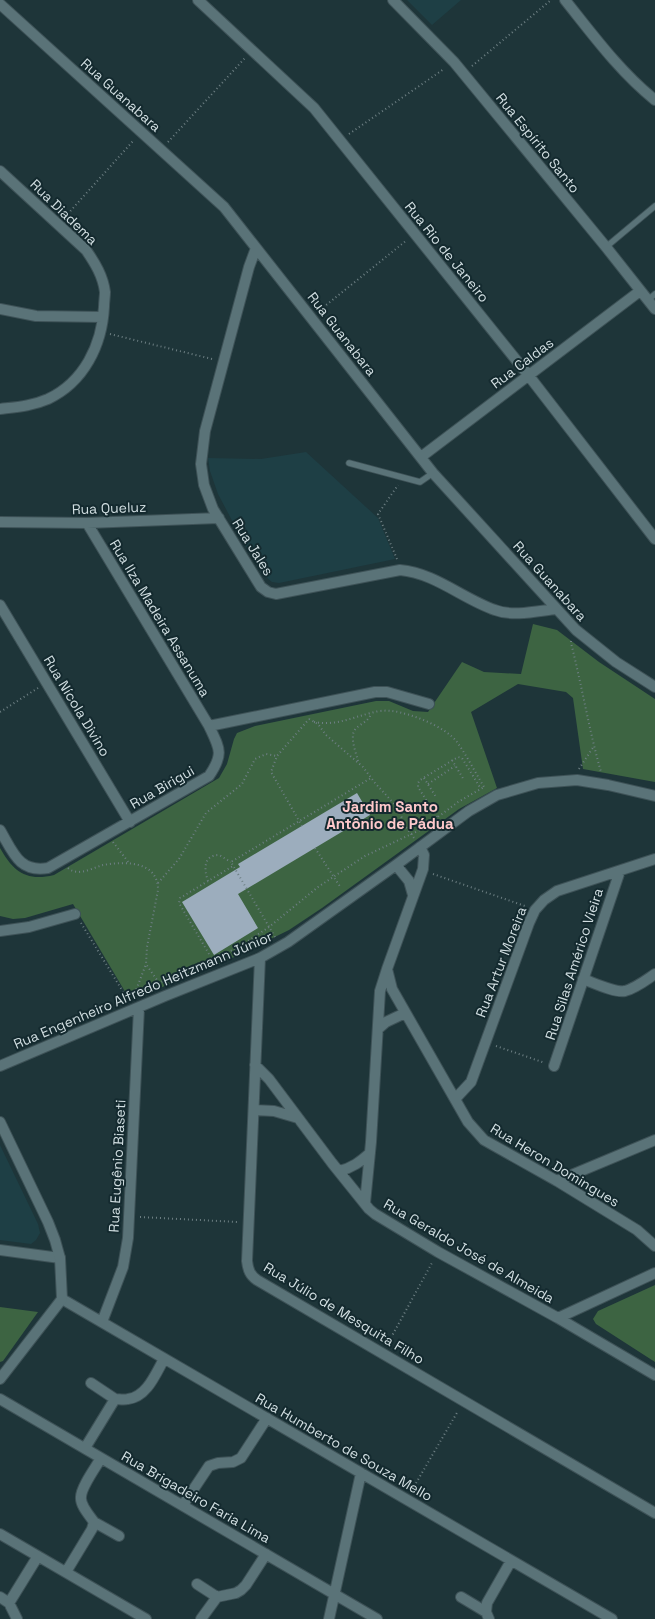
<svg xmlns="http://www.w3.org/2000/svg" width="655" height="1619" font-family="'Space Grotesk',sans-serif">
<style>
.built{fill:#1e3f45}
.green{fill:#3d6442}
.building{fill:#9cadbd}
.lines{fill:none;stroke-linecap:round;stroke-linejoin:round}
.lane-casing{stroke:#3e5257;stroke-width:7}
.street-casing{stroke:#3e5257;stroke-width:12}
.secondary-casing{stroke:#3e5257;stroke-width:12}
.path{stroke:#6d7f83;stroke-width:2;stroke-dasharray:1 3;stroke-linecap:butt}
.lane{stroke:#5a7378;stroke-width:5.5}
.street{stroke:#5a7378;stroke-width:10}
.secondary{stroke:#5a7378;stroke-width:10}
.labels{text-anchor:middle;stroke-width:4;stroke-linejoin:round;paint-order:stroke}
.street-label{font-size:14px;fill:#d1dee1;stroke:#142a2f}
.neighbourhood-label{font-size:15px;font-weight:bold;fill:#fec9cb;stroke:#142a2f}
</style>
<rect width="100%" height="100%" fill="#1e3539"/>
<path class="built" d="M407,0H461L432,25Z
M306,452L378,518L395,559L279,583L272,582L266,577L245,545L218,494L210,471L208,458L261,459Z
M0,1145L38,1224L40,1233L36,1240L31,1244L0,1240Z"/>
<path class="green" d="M533,624L557,630L599,662L655,699V782L583,769L573,698L566,692L518,684L471,712L497,788L459,809L322,908L289,930L222,963L130,1000L73,904L25,918L13,919L0,916V848C13,871 26,882 54,875L219,778L227,764L234,739L237,733L255,726L376,701H389L413,711L428,712L462,662L484,672L521,674Z
M655,1285V1362L596,1324L593,1319L598,1311Z
M0,1307L38,1312L3,1361L0,1362Z"/>
<path class="building" d="M357,793L370,815L238,894L258,928L214,955L182,902L240,867L238,864Z"/>
<g class="lines">
<g class="lane-casing">
<path id="lane" d="M606,247L655,206
M648,300L655,294
M349,463L420,482L433,473"/>
</g>
<g class="street-casing">
<path id="street" d="M198,0L314,108L529,376L655,539
M393,0L454,62L606,247L655,309
M565,0C593,35 620,72 655,100
M0,4L224,207L433,473L576,630L616,662L655,687
M0,171L86,250C95,263 103,276 105,292C105,296 104,302 104,307C102,345 84,382 48,399C32,406 17,407 0,409
M256,248L249,267L205,431L201,464L204,485L213,509L261,587L268,592L276,594L400,570C435,573 463,599 495,610C513,617 538,611 556,609
M0,309L36,316L103,317
M421,457L640,291
M0,522L87,523L219,518
M87,523L209,726
M0,605L130,822
M0,830C13,852 19,873 48,868L209,776C224,754 220,749 209,726L375,692H387L429,704
M396,865L409,881L413,895
M0,931L29,927L75,914
M260,958L247,1261C248,1270 250,1275 257,1280L655,1513
M387,969L392,989L468,1122L484,1140L557,1181L637,1230L655,1246
M583,979C594,983 615,993 625,991C636,988 646,980 655,974
M378,1029L386,1022L405,1013
M255,1065L269,1079L332,1163L369,1209L375,1214L438,1252L558,1318L655,1375
M0,1066L165,996L260,958L288,942L396,865L469,811L497,795L538,783L577,780L608,785L655,796
M554,1066L620,871
M456,1098L471,1082L529,923L535,910L544,900L557,891L655,859
M254,1110L274,1111L298,1118
M339,1171C352,1168 360,1162 370,1153
M557,1181L655,1140
M365,1203L371,1142L380,991L387,969L423,869L424,855L420,847
M0,1250L60,1258
M62,1299L612,1619
M558,1318L655,1273
M102,1322L123,1267L128,1238L139,1008
M91,1383L115,1399
M0,1399L377,1619
M85,1448L115,1399C119,1399 124,1400 128,1399C147,1397 156,1373 164,1359
M183,1505L209,1466L218,1463L233,1462L241,1458L267,1418
M94,1522L119,1536
M0,1534L146,1619
M66,1572L92,1529L94,1522C89,1515 80,1505 81,1497C81,1487 96,1467 101,1458
M197,1584L217,1597L236,1593L241,1590L246,1585L266,1554
M0,1597L9,1603
M461,1597L486,1612
M17,1619L9,1603L38,1556
M201,1619L217,1597
M329,1619L361,1473
M489,1619L486,1612L487,1603L511,1561"/>
</g>
<g class="secondary-casing">
<path id="secondary" d="M0,1122L48,1222L55,1240L60,1258L62,1299L0,1379"/>
</g>
<path class="path" d="M472,66L551,0
M349,134L444,69
M168,142L245,58
M65,217L134,140
M320,310L407,240
M110,334L212,359
M397,559L378,514L398,485
M571,641V643C582,686 589,730 601,772
M0,712L38,688
M309,719L318,724L326,735L363,767L375,783L398,808L405,826L414,838
M314,722C336,726 350,718 371,713C377,711 385,710 392,711C410,713 446,727 457,742C467,756 475,772 484,787
M452,760L464,780
M358,761C356,753 352,743 353,735C354,724 369,724 371,713
M579,769L594,746
M424,778L436,797
M428,784L455,766
M437,817L418,787V783L420,780L458,757L462,758L481,789
M302,826L271,772L277,756L309,719
M113,842L129,863
M315,848L341,888
M68,868C78,877 92,868 103,865C126,861 158,861 158,890L147,947L146,964L159,983L223,955L242,945L269,927L318,887L365,856L422,829L458,802L484,787
M433,874L525,906
M208,881C204,870 203,855 219,855L231,862
M158,883L179,859L206,813L242,784L255,759L266,754L277,756
M81,923L128,1000
M275,937L231,862L371,778
M209,954L179,903L180,898L233,866
M135,993L146,964
M496,1046L545,1063
M140,1217L238,1222
M387,1345L433,1261
M412,1490L458,1411"/>
<use href="#lane" class="lane"/>
<use href="#street" class="street"/>
<use href="#secondary" class="secondary"/>
</g>
<g class="labels">
<g class="street-label">
<text transform="translate(121 95) rotate(42)" y="5">Rua Guanabara</text>
<text transform="translate(538 143) rotate(51)" y="5">Rua Espírito Santo</text>
<text transform="translate(64 212) rotate(44)" y="5">Rua Diadema</text>
<text transform="translate(447 252) rotate(51)" y="5">Rua Rio de Janeiro</text>
<text transform="translate(342 334) rotate(52)" y="5">Rua Guanabara</text>
<text transform="translate(522 363) rotate(-37)" y="5">Rua Caldas</text>
<text transform="translate(109 508) rotate(-2)" y="5">Rua Queluz</text>
<text transform="translate(253 547) rotate(58)" y="5">Rua Jales</text>
<text transform="translate(550 581) rotate(48)" y="5">Rua Guanabara</text>
<text transform="translate(160 618) rotate(59)" y="5">Rua Ilza Madeira Assanuma</text>
<text transform="translate(77 706) rotate(59)" y="5">Rua Nícola Divino</text>
<text transform="translate(162 787) rotate(-30)" y="5">Rua Birigui</text>
<text transform="translate(501 962) rotate(-69)" y="5">Rua Artur Moreira</text>
<text transform="translate(574 964) rotate(-72)" y="5">Rua Silas Américo Vieira</text>
<text transform="translate(143 990) rotate(-23)" y="5">Rua Engenheiro Alfredo Heitzmann Júnior</text>
<text transform="translate(555 1165) rotate(31)" y="5">Rua Heron Domingues</text>
<text transform="translate(117 1166) rotate(-87)" y="5">Rua Eugênio Biaseti</text>
<text transform="translate(469 1251) rotate(30)" y="5">Rua Geraldo José de Almeida</text>
<text transform="translate(344 1313) rotate(31)" y="5">Rua Júlio de Mesquita Filho</text>
<text transform="translate(344 1447) rotate(30)" y="5">Rua Humberto de Souza Mello</text>
<text transform="translate(196 1497) rotate(30)" y="5">Rua Brigadeiro Faria Lima</text>
</g>
<g class="neighbourhood-label">
<text x="390" y="812">Jardim Santo<tspan x="390" dy="17">Antônio de Pádua</tspan></text>
</g>
</g>
</svg>
